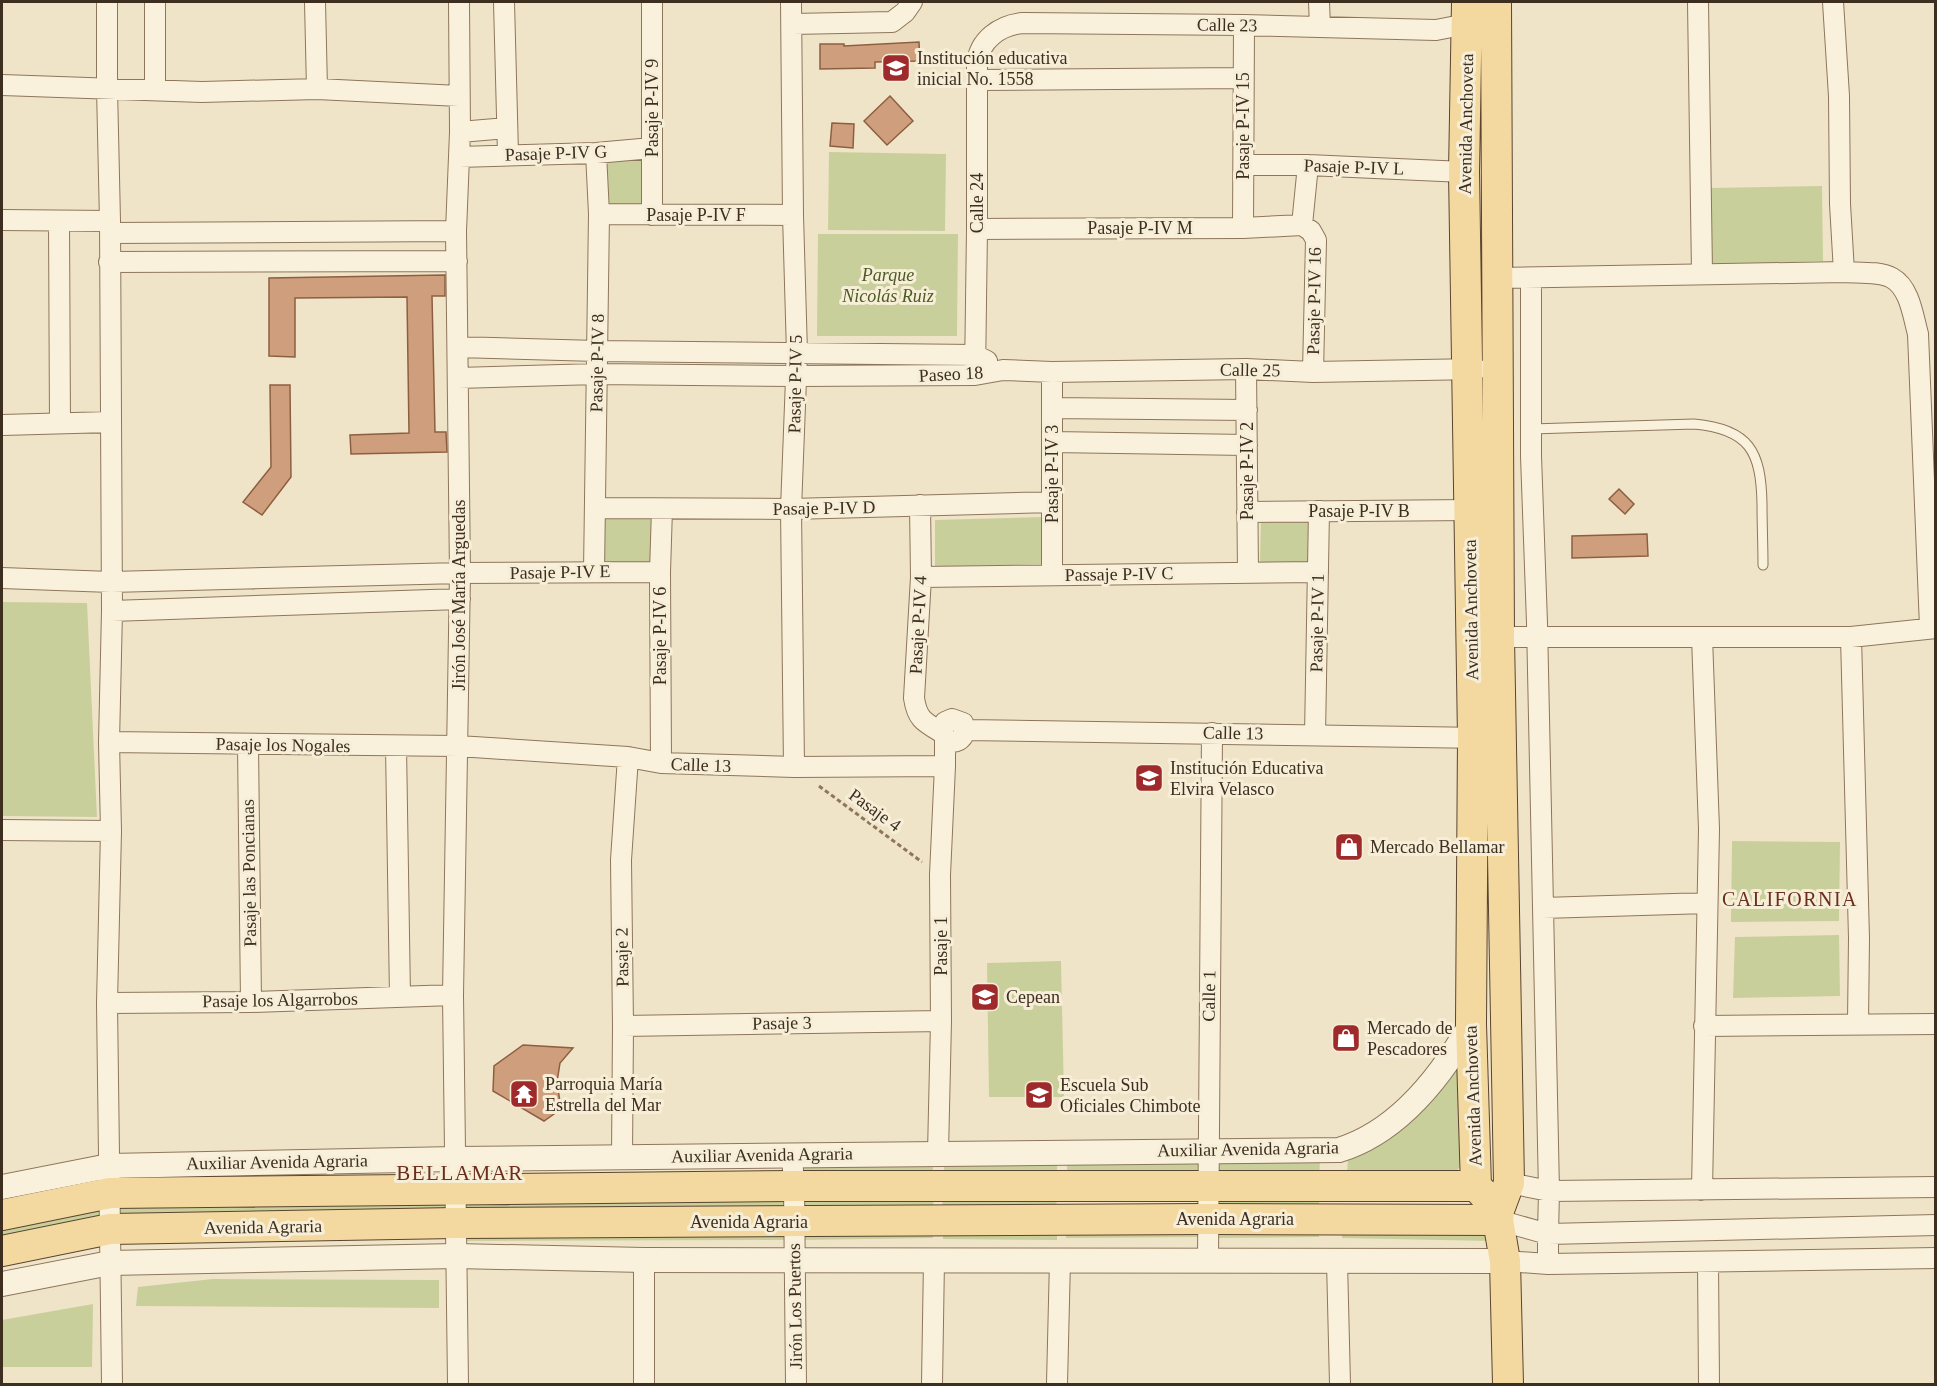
<svg xmlns="http://www.w3.org/2000/svg" width="1937" height="1386" font-family="Georgia,serif">
<style>
.green{fill:#c9cf9b}
.building{fill:#cf9f7d;stroke:#8d5f41;stroke-width:1.5}
.lines{fill:none;stroke-linecap:round;stroke-linejoin:round}
.service-casing{stroke:#8d765c;stroke-width:11}
.minor-casing{stroke:#8d765c;stroke-width:22}
.tertiary-casing{stroke:#8d765c;stroke-width:26}
.primary-casing{stroke:#5b4430;stroke-width:32}
.path{stroke:#8d765c;stroke-width:3;stroke-dasharray:4.5 3;stroke-linecap:butt}
.service{stroke:#faf1dc;stroke-width:9}
.minor{stroke:#faf1dc;stroke-width:20}
.tertiary{stroke:#faf1dc;stroke-width:24}
.primary{stroke:#f3d9a0;stroke-width:30}
.labels{text-anchor:middle;stroke-width:6;stroke-linejoin:round;paint-order:stroke}
.street-label{font-size:18px;fill:#3d2e20;stroke:#f7eed8}
.poi-label{font-size:18px;fill:#3d2e20;stroke:#f7eed8;text-anchor:start}
.park-label{font-size:18px;font-style:italic;fill:#4d5a26;stroke:#f7eed8}
.neighbourhood-label{font-size:20px;letter-spacing:1.5px;fill:#6b2e1e;stroke:#f7eed8}
.quarter-label{font-size:21px;letter-spacing:1.5px;fill:#6b2e1e;stroke:#f7eed8}
</style>
<rect width="100%" height="100%" fill="#f0e4c8"/>
<path class="green" d="M829,152L946,154L945,231L828,230Z
M646,157L647,205L605,207L606,158Z
M1822,186L1823,261L1710,265V188Z
M818,234H958L957,336H817Z
M605,517L654,518L653,562L601,564Z
M1043,517L1044,564L935,567V520Z
M1261,517H1311L1309,563H1260Z
M2,602L87,603L97,817L2,816Z
M1732,841L1840,842L1839,921L1731,922Z
M1839,935L1840,996L1733,998L1735,937Z
M1061,961L1064,1097H989L987,963Z
M1462,1048L1465,1160L1452,1177L1347,1176L1348,1156Z
M1200,1158V1178L1067,1181V1161Z
M1057,1159V1181L944,1182V1160Z
M1216,1159L1320,1161L1319,1179L1215,1178Z
M797,1160L933,1162V1183H797Z
M934,1188L933,1217L797,1218V1189Z
M943,1189L1057,1191L1056,1217L942,1215Z
M790,1190L789,1218L460,1219V1192Z
M1216,1192H1319V1213L1216,1212Z
M451,1193L452,1221L116,1225V1197Z
M102,1198V1228L2,1248V1219Z
M1343,1220L1491,1223V1241L1342,1238Z
M932,1222L933,1238L797,1240V1224Z
M1204,1222V1237L1066,1238V1223Z
M1319,1222V1237L1212,1238V1223Z
M943,1223H1057V1240L943,1239Z
M790,1225V1240L462,1241L463,1226Z
M213,1279L439,1280V1308L136,1306L138,1287Z
M93,1304L92,1367H2V1320Z"/>
<path class="building" d="M919,42L920,61L875,62V68L820,69V44H844V46Z
M890,96L913,121L887,145L864,121Z
M832,123L854,124L853,148L830,146Z
M445,275V296H432L435,432H446L447,452L351,454L350,435L409,433L407,297L295,298V357L269,356V278Z
M270,385H290L291,477L262,515L243,502L271,467Z
M1619,489L1634,504L1625,514L1609,499Z
M1647,534L1648,556L1572,558V536Z
M523,1045L573,1048L560,1063L557,1082L561,1109L544,1121L493,1091L494,1066Z"/>
<g class="lines">
<g class="service-casing">
<path id="service" d="M1531,429L1694,424C1750,429 1761,452 1762,504C1762,525 1763,545 1763,565"/>
</g>
<g class="minor-casing">
<path id="minor" d="M107,2V88L110,221L112,611L109,742L111,831L107,1003L112,1384
M315,2L317,89
M504,2L508,154
M652,2V215
M791,2L793,215L797,353L791,509L794,767
M1319,2L1320,27
M1698,2L1702,273
M1833,2L1839,96L1840,204L1844,272
M792,24L892,22L905,12L912,2
M977,80L1243,78
M2,85L202,92L317,89L459,96
M155,90V2
M460,132L507,128
M459,157L596,153L652,148
M1244,165H1308L1464,172
M1308,165L1302,225L1311,231L1316,240L1313,372
M599,214L793,215
M2,220L110,221
M59,221L60,423
M1243,228L1244,25
M977,229L1243,228L1302,225
M111,233L456,231
M109,262L457,261
M1498,278L1844,272C1858,273 1880,271 1892,278C1910,288 1913,316 1918,334L1930,627
M1531,278V456L1537,623L1549,1191L1548,1234L1936,1225
M458,347L597,351L975,355L987,361
M1246,369L1248,572
M975,375L977,229V64C979,40 1000,25 1023,23L1244,25L1436,30L1467,24
M458,378L597,374L797,376L975,375L1003,370L1052,372L1246,369L1313,372L1477,369
M1052,408L1247,410
M2,425L110,422
M1052,442L1247,445
M920,505L921,577L914,698C917,719 924,722 941,732
M595,508L791,509L1052,502
M1247,512L1470,510
M594,572L599,214L596,153
M1052,575V372
M921,577L1318,572
M2,578L111,582L460,573L660,572
M112,611L460,599
M1499,637H1851L1936,628
M1702,637L1709,829L1702,1190
M1851,637L1859,938L1858,1023
M965,730L1483,738
M1315,735L1319,511
M109,742L458,746L628,757L661,763L794,767L945,766
M248,745L251,1002
M396,746L400,997
M661,763L660,572L662,509
M2,830L111,831
M1543,908L1707,903
M107,1003L251,1002L453,995
M623,1026L941,1021
M1704,1026L1936,1024
M938,1153L941,1021L940,875L945,766V739L942,728L945,722L952,719L963,723L964,734C960,742 953,744 945,739
M792,1155L794,1186L796,1384
M622,1157L623,1026L621,860L628,757
M1509,1183L1549,1191L1936,1187
M1498,1220L1548,1234V1264
M1208,1260L1212,733
M1337,1261L1340,1384
M1505,1261L1548,1264L1936,1258
M1708,1262L1709,1384
M458,1384L453,995L460,573L456,231L460,132L459,2
M644,1384V1260
M932,1384L934,1260
M1057,1384L1060,1260"/>
</g>
<g class="tertiary-casing">
<path id="tertiary" d="M2,1187L109,1166L455,1159L1339,1150C1398,1132 1442,1075 1471,1024
M2,1284L110,1263L456,1256L644,1260L1505,1261"/>
</g>
<g class="primary-casing">
<path id="primary" d="M1467,2L1464,172L1473,738L1471,1024L1476,1186L1490,1201
M1496,2L1499,637L1509,1183L1499,1210L1498,1220L1505,1261L1508,1384
M2,1215L110,1193L794,1186H1476
M2,1251L110,1229L455,1223L1208,1219L1498,1220"/>
</g>
<path class="path" d="M819,786L922,862"/>
<use href="#service" class="service"/>
<use href="#minor" class="minor"/>
<use href="#tertiary" class="tertiary"/>
<use href="#primary" class="primary"/>
</g>
<defs>
<g id="school-square" transform="scale(1.5)"><rect x="-9" y="-9" width="18" height="18" rx="4" fill="#9e2a2b" stroke="#f7eed8"/><path d="M0-5L7-2L0 1L-7-2ZM-4 1L0 2.5L4 1V4Q0 6-4 4Z" fill="#fff"/></g>
<g id="shop-square" transform="scale(1.5)"><rect x="-9" y="-9" width="18" height="18" rx="4" fill="#9e2a2b" stroke="#f7eed8"/><path d="M-5-2.5h2.3a2.7 3.5 0 0 1 5.4 0H5L5.5 6h-11ZM-1.5-2.5h3a1.5 2.3 0 0 0-3 0Z" fill="#fff"/></g>
<g id="temple-square" transform="scale(1.5)"><rect x="-9" y="-9" width="18" height="18" rx="4" fill="#9e2a2b" stroke="#f7eed8"/><path d="M0-6L5-2H3V0L6.5 2.5H4V6H1.5V3h-3V6H-4V2.5H-6.5L-3 0V-2H-5Z" fill="#fff"/></g>
</defs>
<g fill-rule="evenodd">
<use href="#school-square" x="896" y="68"/>
<use href="#school-square" x="1149" y="778"/>
<use href="#shop-square" x="1349" y="847"/>
<use href="#school-square" x="985" y="997"/>
<use href="#shop-square" x="1346" y="1038"/>
<use href="#temple-square" x="524" y="1094"/>
<use href="#school-square" x="1039" y="1095"/>
</g>
<g class="labels">
<g class="street-label">
<text transform="translate(1227 25) rotate(1)" y="6">Calle 23</text>
<text transform="translate(652 108) rotate(-90)" y="6">Pasaje P-IV 9</text>
<text transform="translate(1466 124) rotate(-89)" y="6">Avenida Anchoveta</text>
<text transform="translate(1243 126) rotate(-90)" y="6">Pasaje P-IV 15</text>
<text transform="translate(556 153) rotate(-2)" y="6">Pasaje P-IV G</text>
<text transform="translate(1354 167) rotate(2)" y="6">Pasaje P-IV L</text>
<text transform="translate(977 203) rotate(-90)" y="6">Calle 24</text>
<text x="696" y="221">Pasaje P-IV F</text>
<text x="1140" y="234">Pasaje P-IV M</text>
<text transform="translate(1314 301) rotate(-89)" y="6">Pasaje P-IV 16</text>
<text transform="translate(597 363) rotate(-89)" y="6">Pasaje P-IV 8</text>
<text transform="translate(1250 370) rotate(1)" y="6">Calle 25</text>
<text transform="translate(951 374) rotate(-3)" y="6">Paseo 18</text>
<text transform="translate(795 384) rotate(-89)" y="6">Pasaje P-IV 5</text>
<text transform="translate(1247 471) rotate(-90)" y="6">Pasaje P-IV 2</text>
<text transform="translate(1052 474) rotate(-90)" y="6">Pasaje P-IV 3</text>
<text transform="translate(824 508) rotate(-1)" y="6">Pasaje P-IV D</text>
<text x="1359" y="517">Pasaje P-IV B</text>
<text transform="translate(560 572) rotate(-1)" y="6">Pasaje P-IV E</text>
<text transform="translate(1119 574) rotate(-1)" y="6">Passaje P-IV C</text>
<text transform="translate(459 595) rotate(-90)" y="6">Jirón José María Arguedas</text>
<text transform="translate(1471 610) rotate(-91)" y="6">Avenida Anchoveta</text>
<text transform="translate(1317 623) rotate(-89)" y="6">Pasaje P-IV 1</text>
<text transform="translate(918 625) rotate(-87)" y="6">Pasaje P-IV 4</text>
<text transform="translate(660 636) rotate(-90)" y="6">Pasaje P-IV 6</text>
<text transform="translate(1233 733) rotate(1)" y="6">Calle 13</text>
<text transform="translate(283 745) rotate(1)" y="6">Pasaje los Nogales</text>
<text transform="translate(701 765) rotate(2)" y="6">Calle 13</text>
<text transform="translate(875 810) rotate(36)" y="6">Pasaje 4</text>
<text transform="translate(249 873) rotate(-91)" y="6">Pasaje las Poncianas</text>
<text transform="translate(941 946) rotate(-90)" y="6">Pasaje 1</text>
<text transform="translate(622 957) rotate(-91)" y="6">Pasaje 2</text>
<text transform="translate(1209 996) rotate(-89)" y="6">Calle 1</text>
<text transform="translate(280 1000) rotate(-1)" y="6">Pasaje los Algarrobos</text>
<text transform="translate(782 1023) rotate(-1)" y="6">Pasaje 3</text>
<text transform="translate(1473 1096) rotate(-92)" y="6">Avenida Anchoveta</text>
<text transform="translate(1248 1149) rotate(-1)" y="6">Auxiliar Avenida Agraria</text>
<text transform="translate(762 1155) rotate(-1)" y="6">Auxiliar Avenida Agraria</text>
<text transform="translate(277 1162) rotate(-1)" y="6">Auxiliar Avenida Agraria</text>
<text x="1235" y="1225">Avenida Agraria</text>
<text x="749" y="1228">Avenida Agraria</text>
<text transform="translate(263 1227) rotate(-1)" y="6">Avenida Agraria</text>
<text transform="translate(795 1306) rotate(-91)" y="6">Jirón Los Puertos</text>
</g>
<g class="poi-label">
<text x="917" y="64">Institución educativa<tspan x="917" dy="21">inicial No. 1558</tspan></text>
<text x="1170" y="774">Institución Educativa<tspan x="1170" dy="21">Elvira Velasco</tspan></text>
<text x="1370" y="853">Mercado Bellamar</text>
<text x="1006" y="1003">Cepean</text>
<text x="1367" y="1034">Mercado de<tspan x="1367" dy="21">Pescadores</tspan></text>
<text x="545" y="1090">Parroquia María<tspan x="545" dy="21">Estrella del Mar</tspan></text>
<text x="1060" y="1091">Escuela Sub<tspan x="1060" dy="21">Oficiales Chimbote</tspan></text>
</g>
<g class="park-label">
<text x="888" y="281">Parque<tspan x="888" dy="21">Nicolás Ruiz</tspan></text>
</g>
<g class="neighbourhood-label">
<text x="1790" y="906">CALIFORNIA</text>
</g>
<g class="quarter-label">
<text x="460" y="1180">BELLAMAR</text>
</g>
</g>
<rect width="1937" height="1386" fill="none" stroke="#3d2e20" stroke-width="6"/>
</svg>
